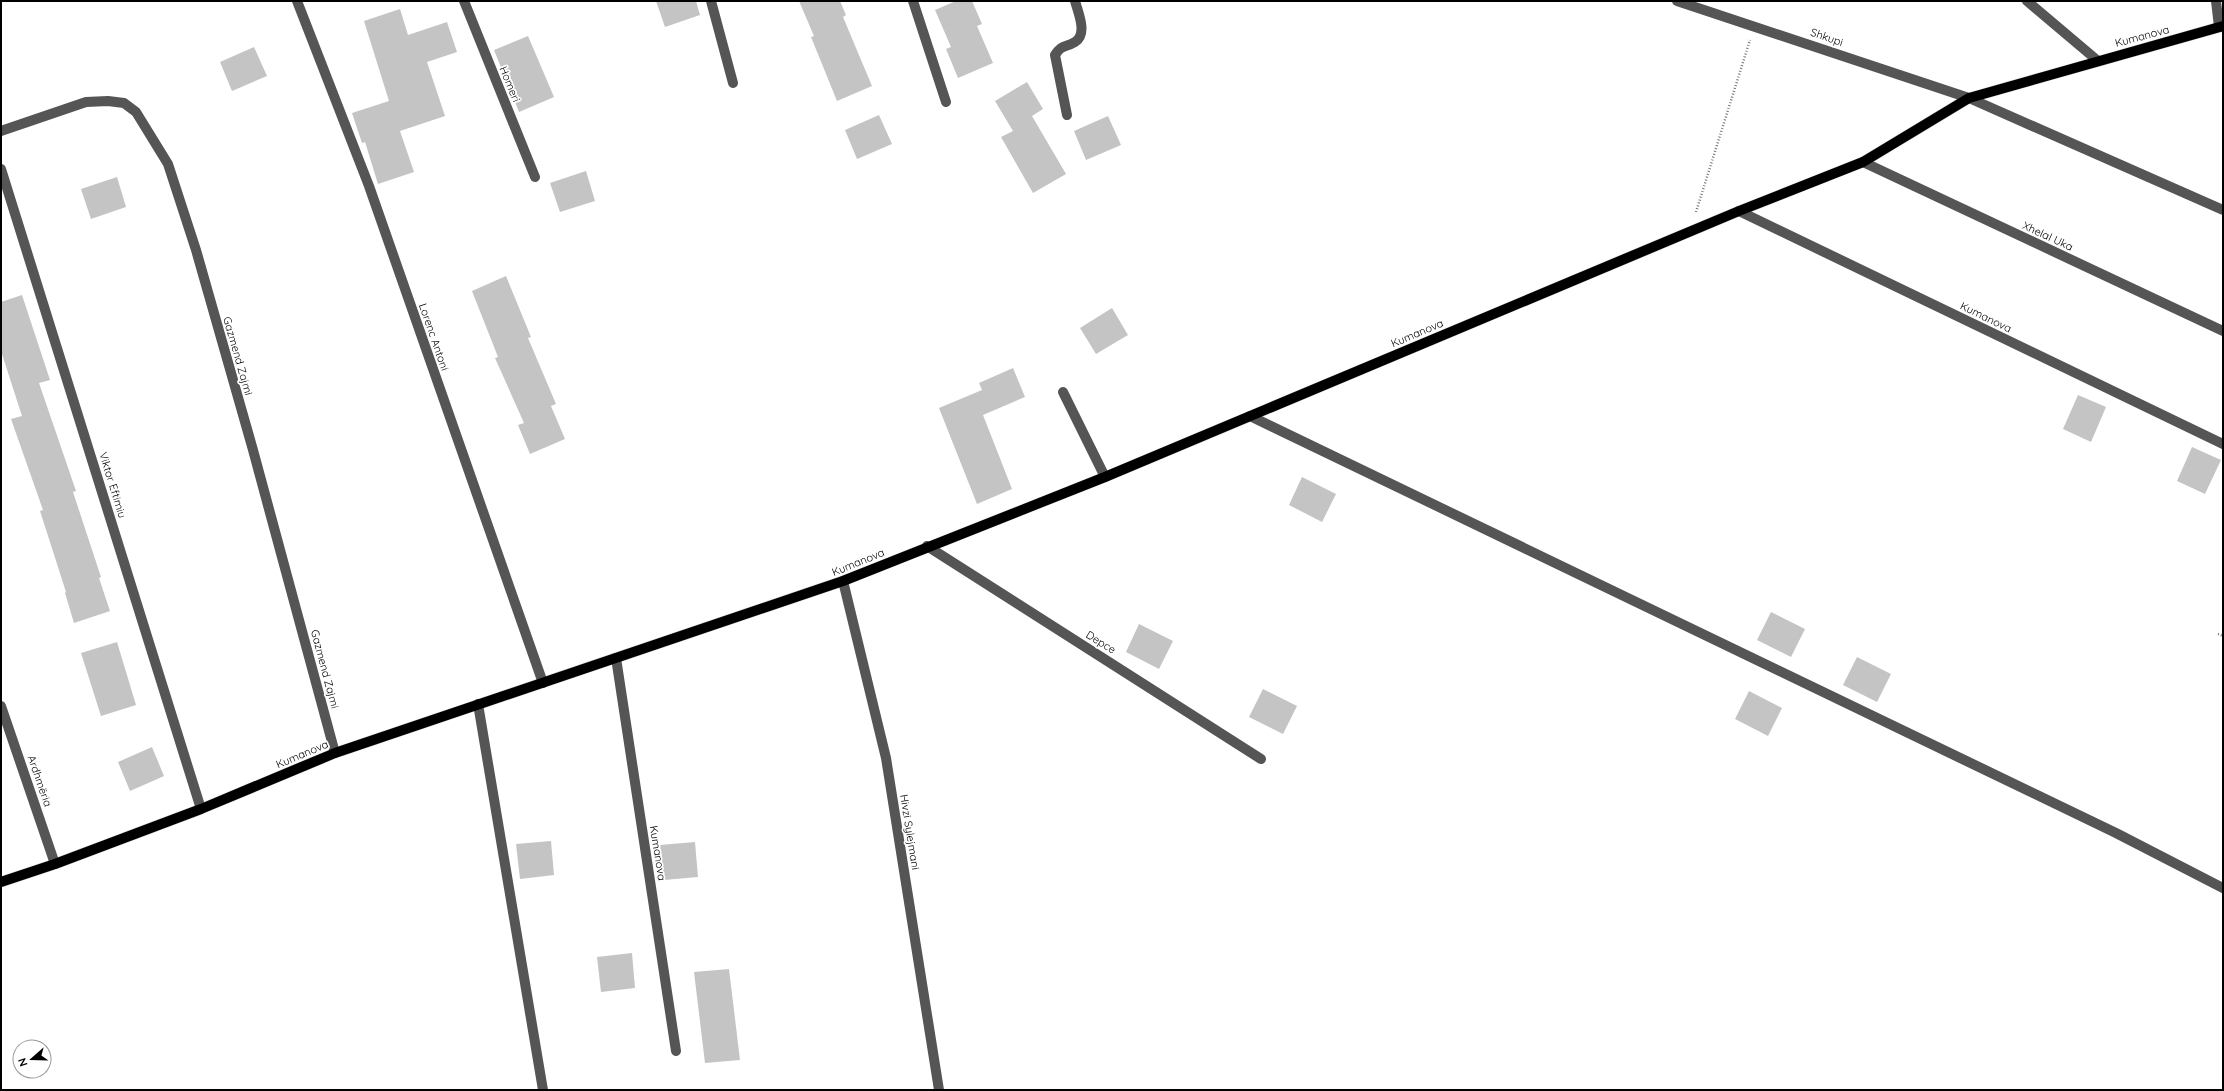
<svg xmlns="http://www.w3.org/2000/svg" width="2224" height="1091" font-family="Quicksand,sans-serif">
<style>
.building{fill:#c4c4c4}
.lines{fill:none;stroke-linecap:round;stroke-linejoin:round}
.major-casing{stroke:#dbdbdb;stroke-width:11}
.path{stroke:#777;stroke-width:2.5;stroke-dasharray:1 2;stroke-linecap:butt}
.minor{stroke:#555;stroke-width:10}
.major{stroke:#000;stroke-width:10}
.labels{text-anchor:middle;stroke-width:3.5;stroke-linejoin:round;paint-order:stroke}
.street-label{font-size:11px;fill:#000;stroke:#fff}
</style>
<rect width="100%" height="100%" fill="#fff"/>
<path class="building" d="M656,1H696L700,15L665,27Z
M799,1H840L846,15L843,17L872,86L837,101L811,37L814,36Z
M956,1H972L982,24L977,26L993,63L958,78L946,49L951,47L935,10Z
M400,9L408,35L447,22L457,52L427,62L445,116L400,131L414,172L378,184L365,142L362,143L352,113L389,101L364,21Z
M528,36L554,97L519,112L494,50Z
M254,47L267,76L232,91L220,62Z
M1027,82L1043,109L1032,116L1066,174L1033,193L1001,137L1013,131L995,101Z
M879,115L892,144L857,159L845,130Z
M1108,116L1121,145L1086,160L1074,131Z
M586,171L595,201L560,212L550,183Z
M117,177L126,207L91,219L81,189Z
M506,276L531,337L528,338L556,404L551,406L565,439L530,454L518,425L524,423L495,358L498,357L472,291Z
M22,295L50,380L39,383L76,491L73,492L101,577L99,578L110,611L74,623L65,593L66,592L40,511L43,510L11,419L22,416L1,351V302Z
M1112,308L1128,335L1096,354L1080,328Z
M1013,368L1025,397L983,415L1012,489L977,504L939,408L982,390L979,383Z
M2078,395L2106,407L2091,442L2063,429Z
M2192,447L2221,460L2205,494L2177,481Z
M1302,477L1336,494L1322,522L1289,505Z
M1771,612L1805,629L1791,657L1757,640Z
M1139,624L1173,641L1159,669L1126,652Z
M117,642L136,705L101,716L81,653Z
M1857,657L1891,674L1877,702L1843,685Z
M1263,689L1297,706L1283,734L1249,717Z
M1749,691L1782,708L1768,736L1735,719Z
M152,747L164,776L130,791L118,762Z
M551,841L554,875L520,879L516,844Z
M695,842L698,877L664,880L660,845Z
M632,953L635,988L601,992L597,957Z
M729,969L740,1060L705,1063L694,972Z"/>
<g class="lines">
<g class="major-casing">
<path id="major" d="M1,882L55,864L201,809L335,753L843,581L1105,477L1739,211L1863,162L1969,98L2223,26"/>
</g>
<path class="path" d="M1696,212L1750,40
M2218,634L2223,636"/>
<path class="minor" d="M297,1L369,186L543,683
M464,1L535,177
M711,1L733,83
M913,1L946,102
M1677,1L1969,98L2223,210
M2027,1L2098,61
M2216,1L2219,27
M1067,115L1055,55C1062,44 1065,48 1075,42C1088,34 1078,12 1075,1
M1,131L86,102L108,101L124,103L136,112L168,164L196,250L253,450L335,753
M1863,162L2223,331
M1,169L201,809
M1739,211L2223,444
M1063,392L1105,477
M1250,416L2116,833L2223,888
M927,546L1261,759
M843,581L886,758L939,1090
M616,658L676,1051
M478,704L543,1090
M1,706L55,864"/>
<use href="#major" class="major"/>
</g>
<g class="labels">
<g class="street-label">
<text transform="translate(2142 36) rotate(-15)" y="4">Kumanova</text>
<text transform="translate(1827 37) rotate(19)" y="4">Shkupi</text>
<text transform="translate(510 84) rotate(68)" y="4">Homeri</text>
<text transform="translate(2048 236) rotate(25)" y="4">Xhelal Uka</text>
<text transform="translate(1986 317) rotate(26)" y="4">Kumanova</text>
<text transform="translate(1417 333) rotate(-23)" y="4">Kumanova</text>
<text transform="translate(434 337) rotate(71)" y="4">Lorenc Antoni</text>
<text transform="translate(238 356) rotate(74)" y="4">Gazmend Zajmi</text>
<text transform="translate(113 485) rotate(73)" y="4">Viktor Eftimiu</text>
<text transform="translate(858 562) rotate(-22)" y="4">Kumanova</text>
<text transform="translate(1101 642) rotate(32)" y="4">Depce</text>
<text transform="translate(325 669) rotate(75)" y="4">Gazmend Zajmi</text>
<text transform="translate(302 754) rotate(-23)" y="4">Kumanova</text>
<text transform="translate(40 781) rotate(71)" y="4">Ardhmëria</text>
<text transform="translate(910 832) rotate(81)" y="4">Hivzi Sylejmani</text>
<text transform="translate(658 853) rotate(81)" y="4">Kumanova</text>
</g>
</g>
<rect width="2224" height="1091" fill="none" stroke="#000000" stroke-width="4"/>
<g transform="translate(32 1059) rotate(250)"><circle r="19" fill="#ffffff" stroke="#999999"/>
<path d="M0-3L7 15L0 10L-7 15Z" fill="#000000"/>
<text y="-6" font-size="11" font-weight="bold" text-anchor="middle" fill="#000000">N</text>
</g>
</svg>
